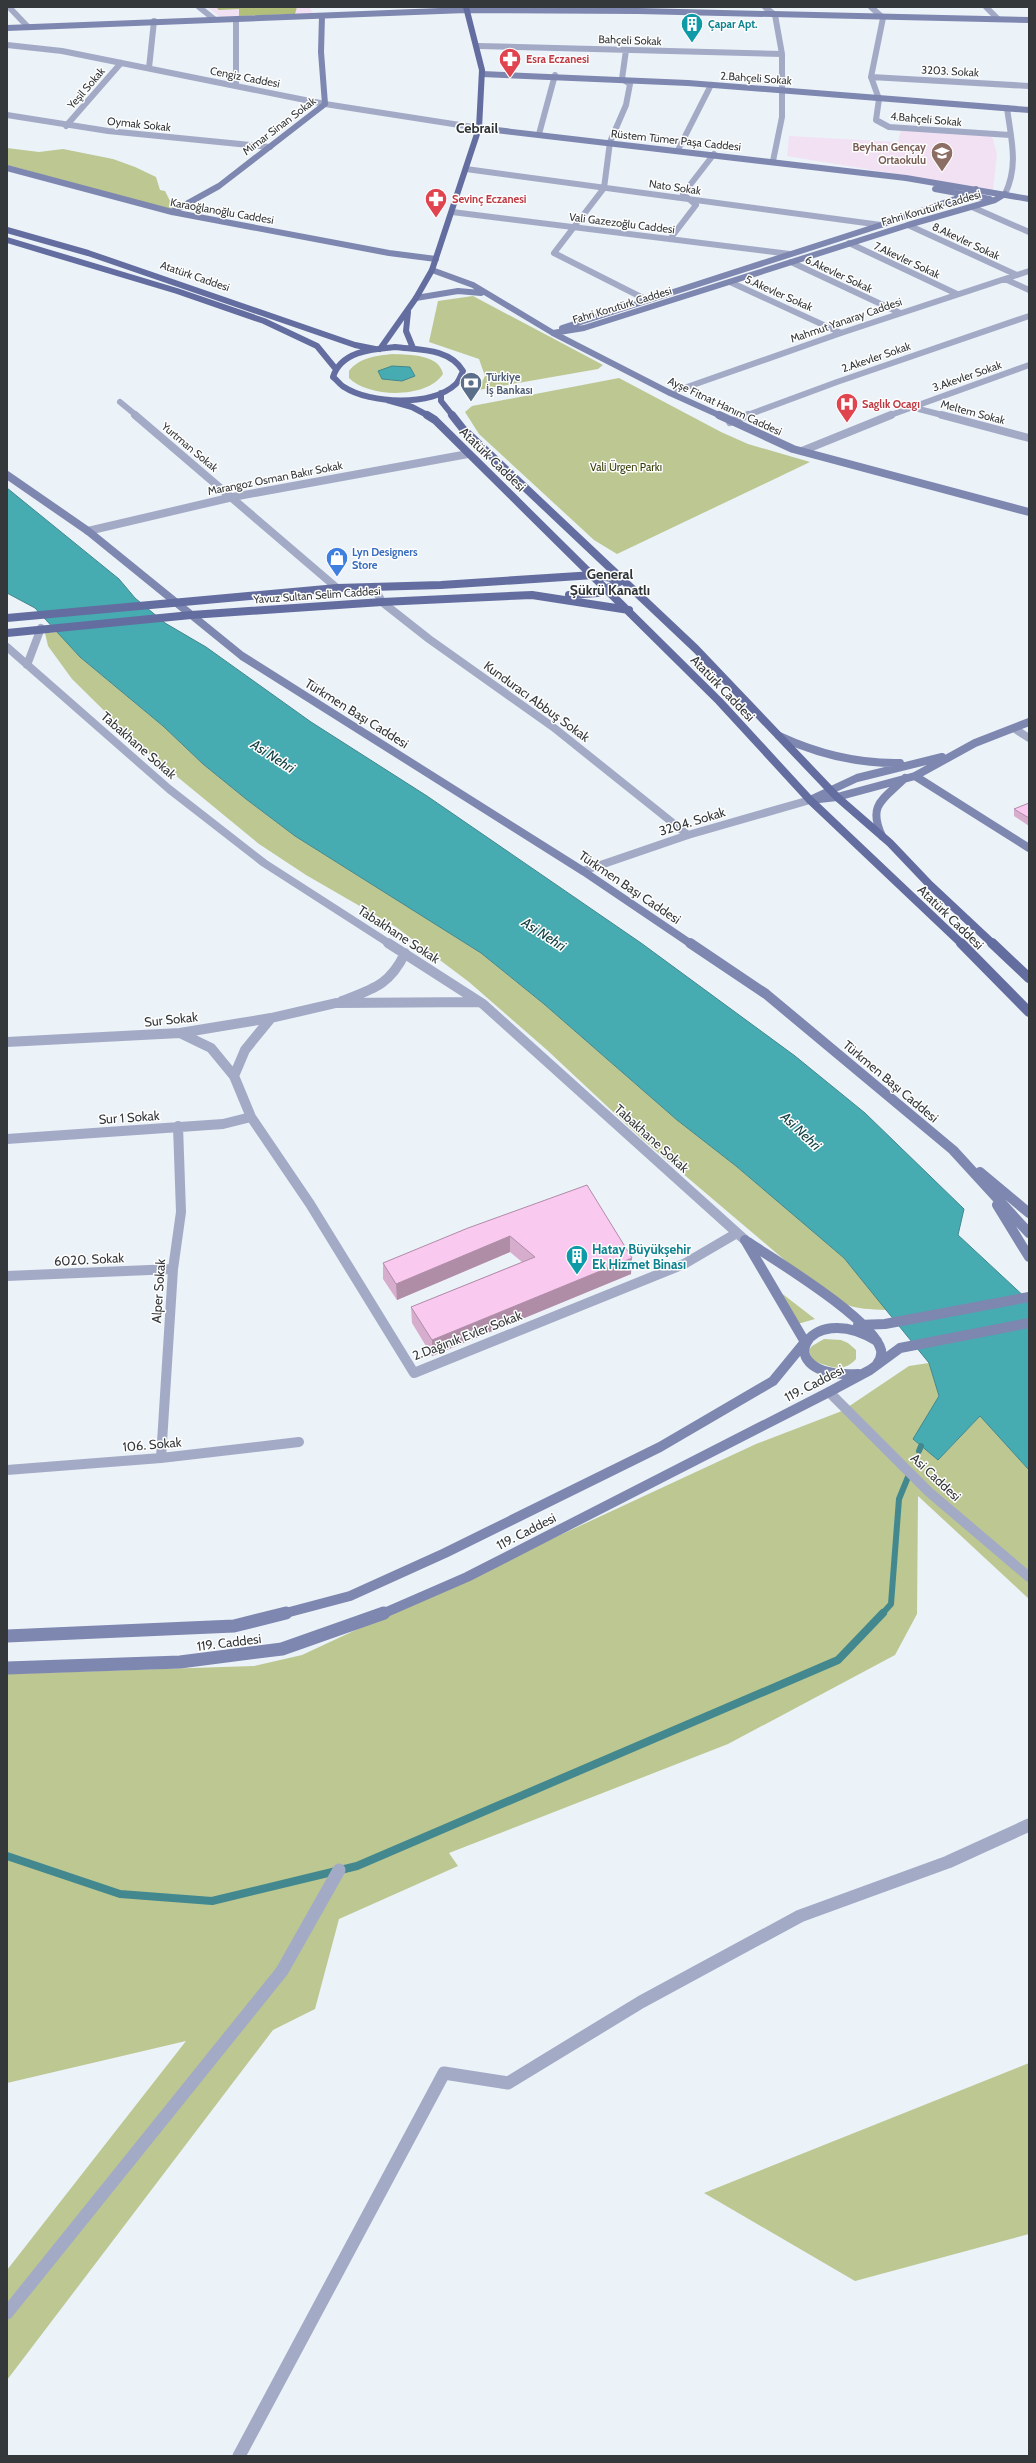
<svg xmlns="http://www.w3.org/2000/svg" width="1036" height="2463" font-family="Cabin,sans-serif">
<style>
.education{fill:#f2e1f3}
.green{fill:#bcc792}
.forest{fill:#b2bf7a}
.water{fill:#47abb2;stroke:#42888e}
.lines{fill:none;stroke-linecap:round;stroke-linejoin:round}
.stream-far1{stroke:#42888e;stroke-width:6}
.stream{stroke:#42888e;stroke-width:8}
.street-far3{stroke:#a3aac6;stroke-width:6}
.street-far2{stroke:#a3aac6;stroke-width:8}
.street-far1{stroke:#a3aac6;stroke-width:10}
.street{stroke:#a3aac6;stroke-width:13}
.secondary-far3{stroke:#7e87b0;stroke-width:6}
.secondary-far2{stroke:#7e87b0;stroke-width:8}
.secondary-far1{stroke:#7e87b0;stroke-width:10}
.secondary{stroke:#7e87b0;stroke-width:13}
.primary-far2{stroke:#646d9f;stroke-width:6}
.primary-far1{stroke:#646d9f;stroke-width:8}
.primary{stroke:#646d9f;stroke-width:10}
.wall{fill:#d7adce}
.shaded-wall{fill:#af8da7}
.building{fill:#fac9ef;stroke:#af8da7}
.labels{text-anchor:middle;stroke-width:3;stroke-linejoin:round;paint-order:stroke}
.far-culture-label{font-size:11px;font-weight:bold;fill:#0d838f;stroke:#fefefe;text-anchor:start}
.far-street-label{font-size:11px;fill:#35383a;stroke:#fefefe}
.far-health-label{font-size:11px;font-weight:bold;fill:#be3a42;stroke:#fefefe;text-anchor:start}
.far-education-label{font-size:11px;font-weight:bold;fill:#785e54;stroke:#fefefe;text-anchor:end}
.far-service-label{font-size:11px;font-weight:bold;fill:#4e5e75;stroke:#fefefe;text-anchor:start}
.far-park-label{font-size:11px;fill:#363d07;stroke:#fefefe}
.far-shop-label{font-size:11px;font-weight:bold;fill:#366cbe;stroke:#fefefe;text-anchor:start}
.street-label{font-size:13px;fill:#35383a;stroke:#fefefe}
.culture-label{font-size:13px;font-weight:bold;fill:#0d838f;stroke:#fefefe;text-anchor:start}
.far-district-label{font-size:14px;font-weight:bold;fill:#2e3438;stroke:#fefefe}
.water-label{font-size:14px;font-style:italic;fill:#134144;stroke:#fefefe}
</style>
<rect width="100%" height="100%" fill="#ebf2f8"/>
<path class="education" d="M208,7H309L314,14L220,17Z
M901,130L992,136L997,154L993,190L787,156L789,136L898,142Z"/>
<path class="green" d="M7,148L39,152L63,149L113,159L135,167L156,177L160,190L165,191L175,211L7,165Z
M473,296L603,365L598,369L478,390L485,376L479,359L429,342L438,301Z
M393,354C410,355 439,354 443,374C427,399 369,398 349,378V371C360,357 376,356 393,354Z
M619,378L721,432L748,444L810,462L617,554L594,540L479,434L465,412L472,406Z
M58,632L80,657L163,726L203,764L246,799L295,836L481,953L544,1004L677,1120L736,1166L844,1258L887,1310C851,1309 842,1306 814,1285L642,1139L547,1050L469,982L396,927L306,875L259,844L141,747L72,679L48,646L45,633Z
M767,1282L815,1319L794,1325Z
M824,1339L841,1340L848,1343L856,1350V1359C843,1374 827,1366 812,1360L809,1350L812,1346Z
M929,1363L939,1396L913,1439L938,1460L980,1416L1029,1470V1599L918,1496L917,1614L895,1655L728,1744L449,1853L458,1866L339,1919L315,2009L273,2030L7,2380V2270L186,2041L7,2083V1674L254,1666L302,1655L756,1444L842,1411L909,1366Z
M1029,2063V2234L855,2281L704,2193Z"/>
<path class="forest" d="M216,7H297L295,14L239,16V9L219,10Z"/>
<path class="water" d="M392,366L410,367L415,376L402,381L382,379L378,371Z
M7,488L119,579L135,598L165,623L206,647L311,722L427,796L641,943L795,1056L865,1113L964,1209L958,1235L1029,1301V1470L980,1416L938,1460L913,1439L939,1396L929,1363L844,1258L736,1166L677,1120L544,1004L481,953L295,836L246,799L203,764L163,726L80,657L35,608L7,593Z"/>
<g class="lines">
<path class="stream-far1" d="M919,1451L921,1446
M882,1614L891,1604L899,1499L908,1477"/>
<path class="stream" d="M7,1856L120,1894L212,1901L357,1866L838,1660L883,1613"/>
<path class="street-far3" d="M9,7L28,27
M199,7L214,19
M765,7L775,15L782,54V117L773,161
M871,7L883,18L871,77L879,99L876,120L889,127L1010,135
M986,7L998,19
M236,19V85
M7,45L62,51L325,104L479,128
M478,46L782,54
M626,50L622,79L630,84L626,105L610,142L604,188L554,253L647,300
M149,68L154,21
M871,77L1029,86
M7,115L108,131L270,147
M66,126L121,63
M539,134L555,75
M678,150L711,85
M466,169L881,225
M1005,194C1019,165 1011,139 1007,108
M972,207L1029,232
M452,212L790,254
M908,225L1017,275
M670,239L696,205L683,194L714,154
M849,243L957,294
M791,262L900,313
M1005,279L1029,290
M730,282L841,333
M670,393L841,333L1029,271
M120,402L137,416
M911,407L946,416
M745,416L837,382L1029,316
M888,416L1029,365"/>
<path class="street-far2" d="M135,415L337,588
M942,415L1029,438
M730,422L748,415
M802,451L891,415
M88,531L233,497L468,454
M374,587L382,602L429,639L553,727L688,835
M7,647L169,789L264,863L390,944
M27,665L41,628
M1015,729L1029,738
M583,871L688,835L810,800"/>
<path class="street-far1" d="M388,943L483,1004L745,1240
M342,1001C373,989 390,985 405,953
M180,1033L211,1048L234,1076L251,1117L310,1204L414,1373L684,1264L737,1233
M7,1042L180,1033L271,1018L336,1003L480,1002
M234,1076L245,1050L271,1018
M7,1139L223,1124L251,1117
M7,1276L173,1269
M829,1392L929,1492L1029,1577
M161,1458L173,1269L181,1212L178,1126
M7,1470L161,1458L299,1442"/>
<path class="street" d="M7,2313L282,1971L339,1870
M239,2456L444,2073L508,2083L641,2002L800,1916L948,1862L1029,1825"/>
<path class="secondary-far3" d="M7,28L466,10L638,11L1029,20
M482,74L688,83L1029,110
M479,128L906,178L1029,199
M7,168L172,212L389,253L436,259
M935,189L990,199
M172,212L219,186L325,104L321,52L322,16
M432,270L473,285L553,333L670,393L721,416
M416,298L458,291L481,293
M562,328L881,225L955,199L976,189
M553,333L584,328L908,225L995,200L1005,194"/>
<path class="secondary-far2" d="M719,415L793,449L1029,512
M7,475L88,531L242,656L583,871L691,944
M779,736C818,754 857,764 900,763
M915,776L1029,848
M812,799L857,778L942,757
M810,800L837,797L915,776L975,743L1029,722
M882,836C867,804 884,799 905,778"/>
<path class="secondary-far1" d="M690,943L766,994L953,1150L1029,1233
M980,1172L1029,1213
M997,1205L1029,1257
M748,1242C776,1261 873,1319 881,1350C882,1355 880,1360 877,1364
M858,1325L885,1324L1029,1297
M858,1374C766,1379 806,1297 877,1341
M282,1614L350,1596L445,1553L660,1447L773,1381L805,1342L745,1240
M382,1614L467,1577L829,1392L870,1370L900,1348L1029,1323"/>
<path class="secondary" d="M7,1636L234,1626L286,1613
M7,1668L180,1662L282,1649L384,1613"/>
<path class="primary-far2" d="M7,230L88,253L355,345L375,349
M7,240L177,291L264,321L317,346L335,368
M408,312L406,331L413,348
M395,347C419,350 449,348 463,371C461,375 459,381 456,384C432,407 370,404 344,387C340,385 337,380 333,377C341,351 372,349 395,347Z
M380,349L416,298L432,270L479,128L482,70L466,7
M441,393V401L453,416
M387,400L412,407L429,416"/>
<path class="primary-far1" d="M427,415L435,420L719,701L810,800L962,944
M452,415L463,429L696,649L837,797L890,843L930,885L993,944
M569,595L598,593L623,580
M7,618L337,588L441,585L594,575L623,580
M7,633L191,615L382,602L532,595L629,610"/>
<path class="primary" d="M961,943L1029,1012
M992,943L1029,978"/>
</g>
<path class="wall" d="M1029,803V826L1014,816V809Z
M587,1185L631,1274L432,1356L412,1323L411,1307L522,1262L510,1252L397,1300L383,1279V1263Z"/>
<path class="shaded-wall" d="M510,1236V1252L397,1300L396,1284Z
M632,1258L631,1274L432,1356V1340Z"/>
<path class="building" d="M1029,803V818L1014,809Z
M587,1185L632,1258L432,1340L411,1307L535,1257L510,1236L396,1284L383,1263L468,1228Z"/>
<defs>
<g id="building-pin" transform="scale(1.15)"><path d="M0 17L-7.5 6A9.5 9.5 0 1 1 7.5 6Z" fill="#0f9aa8" stroke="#fefefe"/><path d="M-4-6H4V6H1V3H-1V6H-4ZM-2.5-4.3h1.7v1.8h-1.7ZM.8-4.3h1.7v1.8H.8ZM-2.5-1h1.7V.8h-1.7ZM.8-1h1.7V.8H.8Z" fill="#fff"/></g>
<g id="pharmacy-pin" transform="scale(1.15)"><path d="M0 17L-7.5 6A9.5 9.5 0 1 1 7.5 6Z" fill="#e0444e" stroke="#fefefe"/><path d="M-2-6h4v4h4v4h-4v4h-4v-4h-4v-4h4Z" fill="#fff"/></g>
<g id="school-pin" transform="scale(1.15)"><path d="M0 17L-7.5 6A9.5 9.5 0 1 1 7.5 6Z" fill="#8d6e63" stroke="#fefefe"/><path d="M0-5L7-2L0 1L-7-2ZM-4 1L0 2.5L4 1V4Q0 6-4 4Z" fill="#fff"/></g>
<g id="bank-pin" transform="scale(1.15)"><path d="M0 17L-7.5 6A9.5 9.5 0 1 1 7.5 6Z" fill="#5c6f8a" stroke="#fefefe"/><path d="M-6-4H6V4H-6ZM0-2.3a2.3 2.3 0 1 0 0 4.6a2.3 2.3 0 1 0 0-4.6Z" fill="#fff"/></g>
<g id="hospital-pin" transform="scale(1.15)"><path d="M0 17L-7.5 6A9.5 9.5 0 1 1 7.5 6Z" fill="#e0444e" stroke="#fefefe"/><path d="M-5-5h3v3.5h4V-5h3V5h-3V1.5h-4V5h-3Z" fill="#fff"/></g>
<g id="shop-pin" transform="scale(1.15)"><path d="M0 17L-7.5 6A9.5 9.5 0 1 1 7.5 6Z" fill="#3f7fe0" stroke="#fefefe"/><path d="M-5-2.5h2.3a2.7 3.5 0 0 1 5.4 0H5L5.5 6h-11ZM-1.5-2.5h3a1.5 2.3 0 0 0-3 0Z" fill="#fff"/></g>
</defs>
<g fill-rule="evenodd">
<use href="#building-pin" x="692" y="24"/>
<use href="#pharmacy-pin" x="510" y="59"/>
<use href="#school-pin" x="942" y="153"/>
<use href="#pharmacy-pin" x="436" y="199"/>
<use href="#bank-pin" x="471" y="383"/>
<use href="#hospital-pin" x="847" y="404"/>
<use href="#shop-pin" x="337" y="558"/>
<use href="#building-pin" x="577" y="1256"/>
</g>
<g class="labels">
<g class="far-culture-label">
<text x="708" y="28">Çapar Apt.</text>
</g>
<g class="far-street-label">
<text transform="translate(630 40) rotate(2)" y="4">Bahçeli Sokak</text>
<text transform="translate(950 71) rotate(3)" y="4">3203. Sokak</text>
<text transform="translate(245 77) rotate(11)" y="4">Cengiz Caddesi</text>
<text transform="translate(756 78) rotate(4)" y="4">2.Bahçeli Sokak</text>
<text transform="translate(86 88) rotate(-49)" y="4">Yeşil Sokak</text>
<text transform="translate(926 119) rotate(5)" y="4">4.Bahçeli Sokak</text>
<text transform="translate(139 124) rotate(6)" y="4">Oymak Sokak</text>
<text transform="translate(279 126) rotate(-37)" y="4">Mimar Sinan Sokak</text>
<text transform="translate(676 140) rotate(6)" y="4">Rüstem Tümer Paşa Caddesi</text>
<text transform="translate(675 187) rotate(8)" y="4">Nato Sokak</text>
<text transform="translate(931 208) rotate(-16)" y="4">Fahri Korutürk Caddesi</text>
<text transform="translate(222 211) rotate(10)" y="4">Karaoğlanoğlu Caddesi</text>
<text transform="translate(622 223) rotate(7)" y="4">Vali Gazezoğlu Caddesi</text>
<text transform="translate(966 241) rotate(25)" y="4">8.Akevler Sokak</text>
<text transform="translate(907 260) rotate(25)" y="4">7.Akevler Sokak</text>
<text transform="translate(839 274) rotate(25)" y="4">6.Akevler Sokak</text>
<text transform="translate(195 276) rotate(19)" y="4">Atatürk Caddesi</text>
<text transform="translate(779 293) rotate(24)" y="4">5.Akevler Sokak</text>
<text transform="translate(622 305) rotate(-17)" y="4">Fahri Korutürk Caddesi</text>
<text transform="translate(846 320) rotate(-19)" y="4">Mahmut Yanaray Caddesi</text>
<text transform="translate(876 357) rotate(-19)" y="4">2.Akevler Sokak</text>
<text transform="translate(967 376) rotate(-19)" y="4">3.Akevler Sokak</text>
<text transform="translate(725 406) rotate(25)" y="4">Ayşe Fitnat Hanım Caddesi</text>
<text transform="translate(973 412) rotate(15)" y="4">Meltem Sokak</text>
<text transform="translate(190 447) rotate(40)" y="4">Yurtman Sokak</text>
<text transform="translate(275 478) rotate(-11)" y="4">Marangoz Osman Bakır Sokak</text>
<text transform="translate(317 595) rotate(-4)" y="4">Yavuz Sultan Selim Caddesi</text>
</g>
<g class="far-health-label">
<text x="526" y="63">Esra Eczanesi</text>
<text x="452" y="203">Sevinç Eczanesi</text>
<text x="862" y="408">Saglık Ocagı</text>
</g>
<g class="far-education-label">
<text x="926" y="151">Beyhan Gençay<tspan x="926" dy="13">Ortaokulu</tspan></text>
</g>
<g class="far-service-label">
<text x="486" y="381">Türkiye<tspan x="486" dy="13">İş Bankası</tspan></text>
</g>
<g class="far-park-label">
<text x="626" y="471">Vali Ürgen Parkı</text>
</g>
<g class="far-shop-label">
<text x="352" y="556">Lyn Designers<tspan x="352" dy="13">Store</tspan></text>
</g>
<g class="street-label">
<text transform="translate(493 459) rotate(44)" y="5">Atatürk Caddesi</text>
<text transform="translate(723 688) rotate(46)" y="5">Atatürk Caddesi</text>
<text transform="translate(537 701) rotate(36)" y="5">Kunduracı Abbuş Sokak</text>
<text transform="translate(357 713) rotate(32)" y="5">Türkmen Başı Caddesi</text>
<text transform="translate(139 745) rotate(41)" y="5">Tabakhane Sokak</text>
<text transform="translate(692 821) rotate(-17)" y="5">3204. Sokak</text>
<text transform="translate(630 887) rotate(34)" y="5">Türkmen Başı Caddesi</text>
<text transform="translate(951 917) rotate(44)" y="5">Atatürk Caddesi</text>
<text transform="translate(399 934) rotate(33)" y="5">Tabakhane Sokak</text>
<text transform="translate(171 1019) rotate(-6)" y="5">Sur Sokak</text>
<text transform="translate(891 1081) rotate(40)" y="5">Türkmen Başı Caddesi</text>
<text transform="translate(129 1117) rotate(-4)" y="5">Sur 1 Sokak</text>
<text transform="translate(652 1138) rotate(42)" y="5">Tabakhane Sokak</text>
<text transform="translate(89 1259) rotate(-3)" y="5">6020. Sokak</text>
<text transform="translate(158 1291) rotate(-86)" y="5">Alper Sokak</text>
<text transform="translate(467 1335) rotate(-21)" y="5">2.Dağınık Evler Sokak</text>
<text transform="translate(814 1383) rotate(-27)" y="5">119. Caddesi</text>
<text transform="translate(152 1444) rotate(-5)" y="5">106. Sokak</text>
<text transform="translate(936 1477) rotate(43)" y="5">Asi Caddesi</text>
<text transform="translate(526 1531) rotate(-27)" y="5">119. Caddesi</text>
<text transform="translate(229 1642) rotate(-7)" y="5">119. Caddesi</text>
</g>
<g class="culture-label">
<text x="592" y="1254">Hatay Büyükşehir<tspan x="592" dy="15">Ek Hizmet Binası</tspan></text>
</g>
<g class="far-district-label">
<text x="477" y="133">Cebrail</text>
<text x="610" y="579">General<tspan x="610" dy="16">Şükrü Kanatlı</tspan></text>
</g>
<g class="water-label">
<text transform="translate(273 756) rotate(33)" y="5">Asi Nehri</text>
<text transform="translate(544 934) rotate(33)" y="5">Asi Nehri</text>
<text transform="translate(801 1131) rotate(43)" y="5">Asi Nehri</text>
</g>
</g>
<rect width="1036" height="2463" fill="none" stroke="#35383a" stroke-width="16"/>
</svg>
